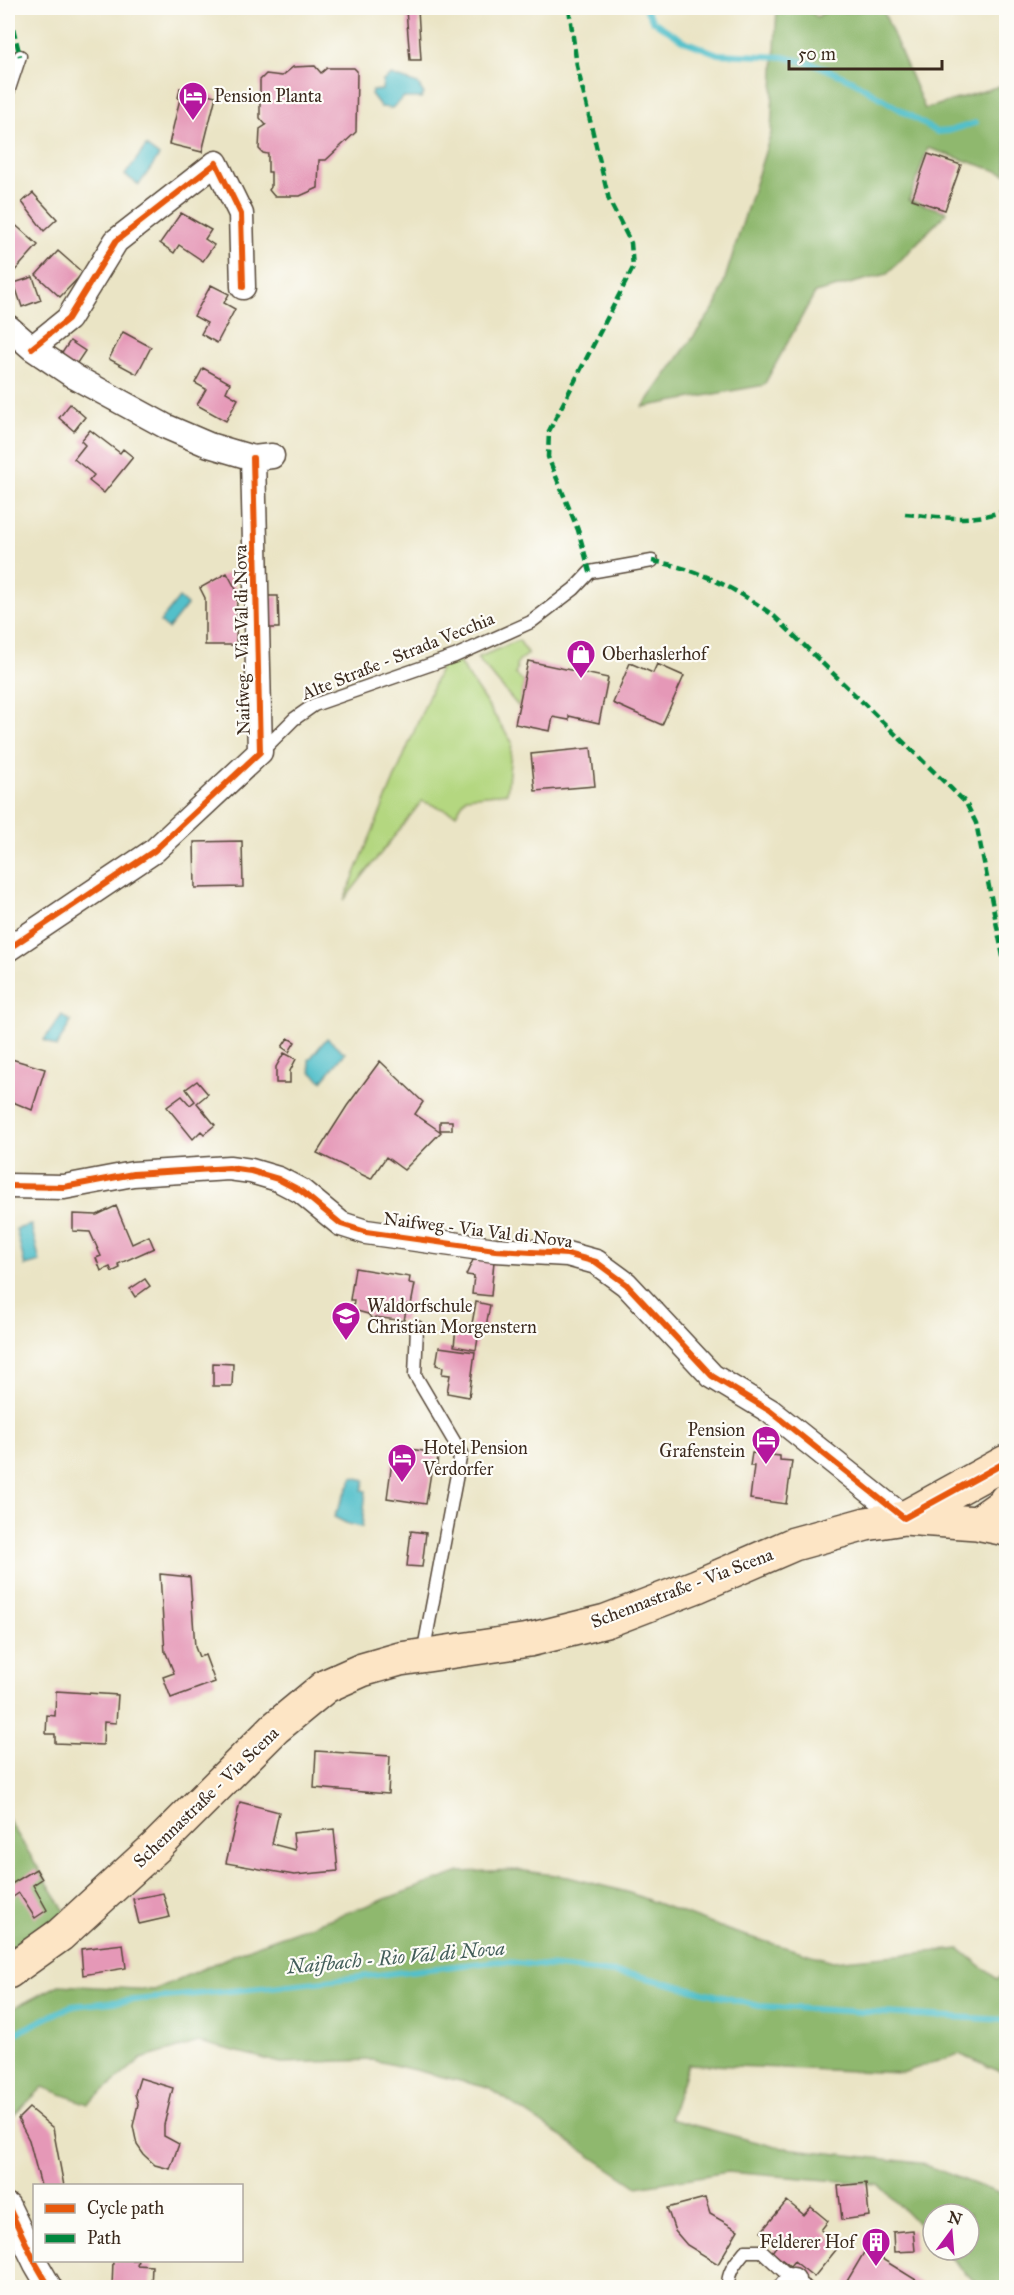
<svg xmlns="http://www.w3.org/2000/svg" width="1014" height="2295" font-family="'IM FELL Great Primer',serif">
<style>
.green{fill:#b4d780;stroke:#78804f;stroke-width:1.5}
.forest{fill:#8fb86e;stroke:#657146;stroke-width:1.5}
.water{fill:#53c0ca;stroke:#477574;stroke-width:1.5}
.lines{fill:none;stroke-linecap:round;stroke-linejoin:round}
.stream{stroke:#53c0ca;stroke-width:6}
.building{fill:#e598b7}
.lane-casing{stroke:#554637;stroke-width:15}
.street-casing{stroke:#554637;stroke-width:27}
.secondary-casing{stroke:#554637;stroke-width:36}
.lane{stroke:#fff;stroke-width:12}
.street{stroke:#fff;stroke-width:24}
.secondary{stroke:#fde5c5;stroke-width:33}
.quiet{stroke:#00873e;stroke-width:4.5;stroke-dasharray:9 4.5;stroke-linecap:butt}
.cycleway-casing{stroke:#fdfcf7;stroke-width:10}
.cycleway{stroke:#e8590c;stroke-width:6}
.labels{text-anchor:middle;stroke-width:4.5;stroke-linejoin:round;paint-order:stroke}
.poi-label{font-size:18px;fill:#3b2a1e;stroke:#fdfcf7;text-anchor:start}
.street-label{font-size:18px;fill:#3b2a1e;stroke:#fdfcf7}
.water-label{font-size:20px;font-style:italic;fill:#435e5a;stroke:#fdfcf7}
</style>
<rect width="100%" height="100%" fill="#fdfcf7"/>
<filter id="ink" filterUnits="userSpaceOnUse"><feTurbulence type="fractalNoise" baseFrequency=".0167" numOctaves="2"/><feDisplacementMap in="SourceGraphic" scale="12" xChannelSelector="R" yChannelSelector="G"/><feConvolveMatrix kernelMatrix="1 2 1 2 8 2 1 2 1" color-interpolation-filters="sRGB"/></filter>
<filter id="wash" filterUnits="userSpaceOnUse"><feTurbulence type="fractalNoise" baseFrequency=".008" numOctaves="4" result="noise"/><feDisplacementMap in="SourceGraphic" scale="24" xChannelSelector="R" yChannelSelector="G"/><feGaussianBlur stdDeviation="1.35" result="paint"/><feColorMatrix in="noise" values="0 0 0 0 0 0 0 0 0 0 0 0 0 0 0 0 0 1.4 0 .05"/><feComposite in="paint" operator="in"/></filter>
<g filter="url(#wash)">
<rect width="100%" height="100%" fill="#eae4c5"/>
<path class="green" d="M519,640L528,654L516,664L517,670L515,674L524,682L519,707L477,658Z
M455,656L512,742L507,793L466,797L456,814L422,801L344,900L440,669L430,665Z"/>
<path class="forest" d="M777,8H806L817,17L828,10L845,12L882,8L925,109L1006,84V174L928,148L909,200L947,212L887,274L815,293L764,385L643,407L717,304L771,133Z
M8,1819L66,1913L8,1950Z
M517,1870L568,1877L627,1892L733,1932L833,1961L960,1949L997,1979L1006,1973V2074L959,2054L902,2073L688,2064L670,2119L776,2147L920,2163L1006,2196V2287H980L943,2250H969V2214H933V2239L878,2184L727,2172L637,2187L489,2088L373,2060L281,2063L199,2042L141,2059L88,2104L43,2087L8,2121V2011L59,1985L154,1990L252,1947L460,1872Z"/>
<path class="water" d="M391,75L418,84L424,94L421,98H403L392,108L381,107L371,94L372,91L382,90L383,81Z
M146,146L159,156L139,185L125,175Z
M179,598L187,605L168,629L160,622Z
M62,1015L71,1022L56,1047L44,1040Z
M327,1038L345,1053L322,1081L311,1072L309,1060Z
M31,1225L40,1262L25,1266L16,1229Z
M353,1477L365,1480L362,1490L366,1491L362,1527L348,1524L334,1517Z"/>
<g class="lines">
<path class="stream" d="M645,8L653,21L684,41L718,54L784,57L817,65L853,81L937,132L949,131L975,123
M8,2037L71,2006L272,1987L498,1961L635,1975L759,2006L1006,2020"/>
</g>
<g id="blocks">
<path class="building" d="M418,9L421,60H410L406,10Z
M315,66L321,73L327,68H354L357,71L356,132L326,160H319L318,188L300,196H274L269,190L271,187V172H268V154L263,153L259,149L260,129L266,125L260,118V80L266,74L282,76L293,67Z
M180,88L216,96L202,152L169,144L180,99L178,98Z
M928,154L961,165L945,210L912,199Z
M33,193L57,219L44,231L22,202Z
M181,213L211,230L205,239L214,245L203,261L179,245L174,253L160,243Z
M11,221L38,245L12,274L8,270V225Z
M58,251L83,273L60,297L36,275Z
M33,277L41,300L22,307L14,283Z
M211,285L229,294L224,303L235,309L217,343L201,334L207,323L194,316Z
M123,332L151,347L137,374L109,359Z
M70,341L85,351L73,369L58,359Z
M203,368L230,383L226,392L238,399L226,421L197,405L206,389L195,383Z
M70,404L85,417L74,431L59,418Z
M90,430L120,453L123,449L133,457L104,493L89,481L94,475L74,459L85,445L81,441Z
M227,573L239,595L237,597L236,645H205V598L200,588Z
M262,596H278L279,628H263Z
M528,661L608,678L599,723L569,716V720L553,717L550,731L515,724Z
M630,663L653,673L657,664L684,676L662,725L613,703Z
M591,748L595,786L535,791L531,754Z
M242,841L243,887L195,888L194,842Z
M288,1038L295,1042L289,1052L282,1047Z
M284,1053L296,1059L290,1071V1083H276V1067Z
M8,1058L45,1069L32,1110L8,1100Z
M380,1061L423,1102L415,1114L441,1132L404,1170L386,1157L371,1179L317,1153L347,1106Z
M197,1081L208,1094L197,1103L215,1125L204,1134L201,1131L193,1139L167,1107L182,1096L190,1105L195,1101L186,1089Z
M440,1121H452V1130H440Z
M116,1206L132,1244L149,1236L154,1248L118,1264L120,1268L112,1272L110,1267L101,1271L96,1258L101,1256L90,1232L73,1231V1214L97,1215Z
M473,1260L494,1261L491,1296L472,1294L474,1276L466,1275Z
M355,1268L410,1277L409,1283L415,1284L411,1305L407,1304L404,1321L375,1317L372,1319L368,1314L353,1310L354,1300H350Z
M145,1279L150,1286L135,1297L130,1289Z
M476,1302L490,1305L485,1332L471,1329Z
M456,1328L479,1332L476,1350L454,1346Z
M439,1347L475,1352L469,1397L447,1393L450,1375L442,1374L443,1367L436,1365Z
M213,1363L233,1364L232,1386H213Z
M394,1447L438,1453L437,1467L432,1466L426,1504L387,1498Z
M752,1453L780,1456V1460L792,1461L786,1504L750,1499L754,1466H750Z
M411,1531L426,1533L422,1567L407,1566Z
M160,1574L190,1577L195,1647L199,1657L205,1655L215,1682L171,1698L163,1677L174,1673L166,1653H165Z
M56,1691L118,1695L116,1723L104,1722L103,1745L55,1743V1734H46L47,1715L55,1716Z
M316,1751L390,1756L388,1794L314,1788Z
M240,1802L279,1812L272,1844L295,1850L293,1833L334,1829L338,1871L294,1875L226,1863Z
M36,1869L42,1879L33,1885L47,1910L35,1918L19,1893L10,1899L8,1896V1886Z
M163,1893L170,1917L139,1924L133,1899Z
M123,1944L126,1968L83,1975L81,1949Z
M140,2078L173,2088L164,2125V2136L179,2144L170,2169L155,2165L144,2155L137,2145L133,2126L138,2104L135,2094Z
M29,2108L53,2128L64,2186H41L29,2140L18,2119Z
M866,2183L869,2216L842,2220L838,2186Z
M705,2198L710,2214L738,2230L718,2264L687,2245L675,2231L667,2208Z
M787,2201L804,2215L811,2207L828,2221L821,2230L840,2245L814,2277L794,2261L790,2266L772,2252L777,2245L761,2232Z
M913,2230L915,2251L894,2252L893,2232Z
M866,2249L929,2288H843Z
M113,2260H138L137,2265L152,2266L151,2288H112Z"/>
</g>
</g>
<g filter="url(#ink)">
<use href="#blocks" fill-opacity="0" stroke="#554637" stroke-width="1.5"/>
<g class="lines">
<g class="lane-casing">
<path id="lane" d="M8,92L20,56
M261,752L294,719L314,705L455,656L531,622L574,589L590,572L652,561
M417,1327L415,1375L461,1453L423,1654
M728,2288C727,2272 736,2262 745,2251H762L793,2280L807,2288"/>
</g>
<g class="street-casing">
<path id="street" d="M8,327L32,348L75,377L167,427L209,445L253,458L272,456
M32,348L68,319L116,241L216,163L241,214L243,287
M8,949L154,851L260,752L253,458
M8,1186L64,1187L133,1174L229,1168L251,1171L278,1179L301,1191L341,1224L366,1232L495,1250L567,1254L596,1262L626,1284L712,1376L770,1411L904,1518
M8,2206L36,2264L50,2288
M786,2288L793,2280"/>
</g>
<g class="secondary-casing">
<path id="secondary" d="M904,1518L1006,1462
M977,1523L1004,1504L1006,1500
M8,1972L60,1935L156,1847L275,1728L326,1686L362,1670L400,1659L529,1640L606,1621L697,1586L794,1544L866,1524L904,1518L977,1523L1006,1529"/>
</g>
<use href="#lane" class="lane"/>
<use href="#street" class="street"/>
<use href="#secondary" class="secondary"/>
<path class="quiet" d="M569,8L577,66L609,200L631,243L633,268L549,431L548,457L578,530L590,572
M8,16L11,20L20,56
M905,514C939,517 973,523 1006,510
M652,561C697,568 737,589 774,616L966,803L976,823L1006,971"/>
<g class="cycleway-casing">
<path id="cycleway" d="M32,348L68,319L116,241L216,163L241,214L243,287
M8,949L154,851L260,752L253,458
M8,1186L64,1187L133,1174L229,1168L251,1171L278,1179L301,1191L341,1224L366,1232L495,1250L567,1254L596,1262L626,1284L712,1376L770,1411L904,1518L1006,1462
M8,2206L36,2264L50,2288"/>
</g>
<use href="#cycleway" class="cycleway"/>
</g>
</g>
<defs>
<g id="hotel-pin" transform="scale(1.5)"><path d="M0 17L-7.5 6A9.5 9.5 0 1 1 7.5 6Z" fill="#b5179e" stroke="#fdfcf7"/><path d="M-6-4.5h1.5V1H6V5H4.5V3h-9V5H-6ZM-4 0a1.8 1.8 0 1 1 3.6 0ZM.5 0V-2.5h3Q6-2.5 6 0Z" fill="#fff"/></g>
<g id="shop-pin" transform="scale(1.5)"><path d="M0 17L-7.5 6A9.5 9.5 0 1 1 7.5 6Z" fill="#b5179e" stroke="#fdfcf7"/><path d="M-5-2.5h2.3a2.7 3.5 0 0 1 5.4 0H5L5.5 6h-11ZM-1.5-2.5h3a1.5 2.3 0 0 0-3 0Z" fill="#fff"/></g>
<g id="school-pin" transform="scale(1.5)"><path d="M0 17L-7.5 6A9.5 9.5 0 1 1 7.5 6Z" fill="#b5179e" stroke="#fdfcf7"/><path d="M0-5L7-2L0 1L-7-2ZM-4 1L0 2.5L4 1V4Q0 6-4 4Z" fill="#fff"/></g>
<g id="building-pin" transform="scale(1.5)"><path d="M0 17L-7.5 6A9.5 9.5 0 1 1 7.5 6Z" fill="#b5179e" stroke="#fdfcf7"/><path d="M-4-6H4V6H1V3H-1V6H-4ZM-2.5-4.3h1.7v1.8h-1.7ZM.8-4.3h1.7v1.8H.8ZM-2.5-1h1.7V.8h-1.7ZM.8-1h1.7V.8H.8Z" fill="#fff"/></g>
</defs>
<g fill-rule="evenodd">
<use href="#hotel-pin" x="193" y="96"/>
<use href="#shop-pin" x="581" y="654"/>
<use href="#school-pin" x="346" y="1316"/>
<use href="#hotel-pin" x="766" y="1440"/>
<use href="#hotel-pin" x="402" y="1458"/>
<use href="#building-pin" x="876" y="2242"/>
</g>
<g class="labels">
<g class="poi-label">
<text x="214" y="102">Pension Planta</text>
<text x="602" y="660">Oberhaslerhof</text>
<text x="367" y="1312">Waldorfschule<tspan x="367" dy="21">Christian Morgenstern</tspan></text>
<text x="745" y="1436" text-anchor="end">Pension<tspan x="745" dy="21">Grafenstein</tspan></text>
<text x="423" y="1454">Hotel Pension<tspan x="423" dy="21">Verdorfer</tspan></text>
<text x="855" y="2248" text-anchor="end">Felderer Hof</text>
</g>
<g class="street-label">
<text transform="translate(242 640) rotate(-91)" y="6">Naifweg - Via Val di Nova</text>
<text transform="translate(398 656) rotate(-22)" y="6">Alte Straße - Strada Vecchia</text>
<text transform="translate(478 1230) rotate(7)" y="6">Naifweg - Via Val di Nova</text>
<text transform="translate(682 1588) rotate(-21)" y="6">Schennastraße - Via Scena</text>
<text transform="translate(206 1797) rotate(-44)" y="6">Schennastraße - Via Scena</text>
</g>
<g class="water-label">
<text transform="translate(396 1957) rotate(-5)" y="7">Naifbach - Rio Val di Nova</text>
</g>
</g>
<rect width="1014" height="2295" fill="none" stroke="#fdfcf7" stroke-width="30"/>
<rect x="33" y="2184" width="210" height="78" fill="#fdfcf7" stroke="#afa8a0" stroke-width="1.5"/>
<rect x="45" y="2204" width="30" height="9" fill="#e8590c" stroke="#afa8a0" stroke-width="1.5"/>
<text x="87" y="2214" font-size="18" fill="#3b2a1e">Cycle path</text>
<rect x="45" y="2234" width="30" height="9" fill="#00873e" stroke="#afa8a0" stroke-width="1.5"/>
<text x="87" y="2244" font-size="18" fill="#3b2a1e">Path</text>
<g transform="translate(951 2232) rotate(16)"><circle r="28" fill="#fdfcf7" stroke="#afa8a0" stroke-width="1.5"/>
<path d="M0-4.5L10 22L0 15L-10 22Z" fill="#b5179e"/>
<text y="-9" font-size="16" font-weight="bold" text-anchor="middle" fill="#3b2a1e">N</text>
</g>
<path d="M789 60v9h153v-9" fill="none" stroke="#3b2a1e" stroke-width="3"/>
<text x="798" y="60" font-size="18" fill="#3b2a1e" stroke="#fdfcf7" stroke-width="4.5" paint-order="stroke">50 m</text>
</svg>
